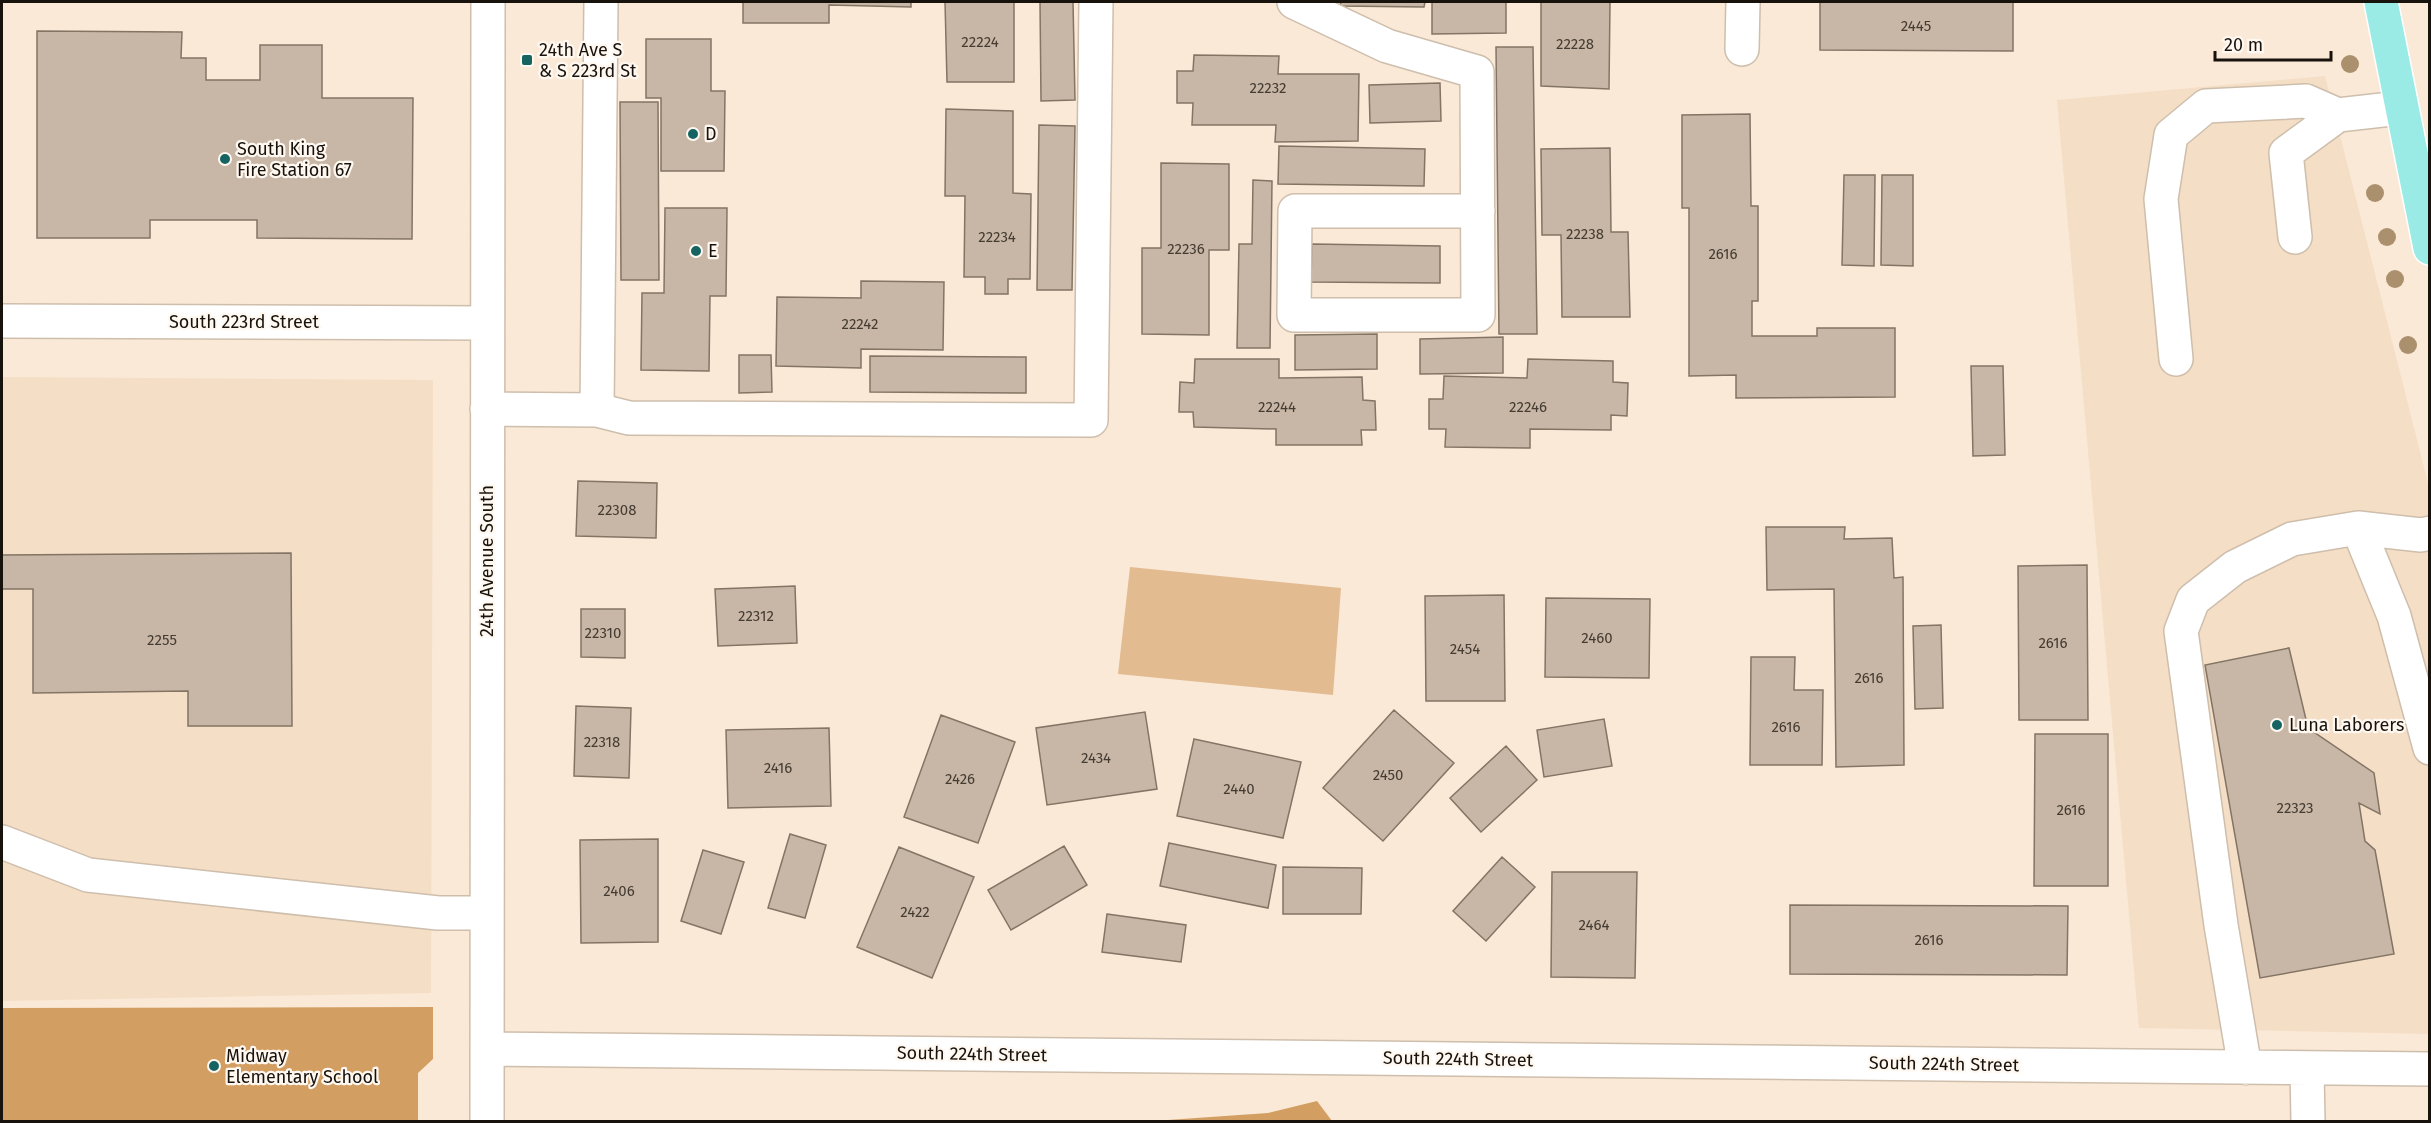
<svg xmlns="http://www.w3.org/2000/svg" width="2431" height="1123" font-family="'Fira Sans',sans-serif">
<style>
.built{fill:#f5dec6}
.green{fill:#e3bb90}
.forest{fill:#d39e62}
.building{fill:#c8b7a6;stroke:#837464;stroke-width:1.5}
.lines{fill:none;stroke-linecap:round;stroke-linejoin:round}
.minor-casing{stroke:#cebeac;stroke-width:36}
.major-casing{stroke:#fff;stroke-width:36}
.minor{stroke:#fff;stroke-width:33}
.major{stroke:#9aeae6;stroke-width:33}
.tree{fill:#ab906e}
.poi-dot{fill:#156461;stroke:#fff8f1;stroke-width:2}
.labels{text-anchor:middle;stroke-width:4.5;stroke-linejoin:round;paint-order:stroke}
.number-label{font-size:15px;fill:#443b32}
.poi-label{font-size:18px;fill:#18120c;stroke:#fff8f1;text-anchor:start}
.street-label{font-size:18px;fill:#18120c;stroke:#fff8f1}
</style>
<rect width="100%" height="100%" fill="#fae9d7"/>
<path class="built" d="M2325,76L2429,487V1034L2139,1028L2057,100Z
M2,377L433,380L431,993L2,1001Z"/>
<path class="green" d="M1130,567L1341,588L1333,695L1118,674Z"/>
<path class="forest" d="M433,1007V1059L418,1073V1121H2V1008Z
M1317,1101L1332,1121H1153L1268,1113Z"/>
<path class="building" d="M743,2H911V7L829,5V23H743Z
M945,2H1014V82H947Z
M1040,2H1073L1075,100L1041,101Z
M1341,2H1425L1424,7L1340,6Z
M1432,2H1506V33L1432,34Z
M1541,2H1610L1609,89L1541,86Z
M1820,2H2013V51L1820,50Z
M37,31L182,32L181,58H206V80H260V45H322V98H413L412,239L257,238V220H150V238H37Z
M646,39H711V91H725L724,171H661V98H646Z
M1496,47H1533L1537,334H1499Z
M1194,55L1279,56L1278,74H1359L1358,141L1275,142L1276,125H1192L1193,103H1177V71H1193Z
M1440,83L1441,121L1370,123L1369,85Z
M620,102H658L659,280H621Z
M946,109L1013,111V193L1031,194L1030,279H1008V294H985V277H964L965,196H945Z
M1750,114L1751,206H1758V301H1752V336H1817V328H1895V397L1736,398V375L1689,376V208H1682V115Z
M1039,125L1075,126L1072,290H1037Z
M1279,146L1425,149L1424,186L1278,184Z
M1610,148L1611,232H1628L1630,317H1562L1561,235H1542L1541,149Z
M1161,163L1229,164V250H1209V335L1142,334V248H1161Z
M1844,175H1875L1874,266L1842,265Z
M1882,175H1913V266L1881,265Z
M1253,180L1272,181L1270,348H1237L1239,244H1252Z
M665,208H727L726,296H710L709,371L641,370L642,293H664Z
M1312,244L1440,246V283L1311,282Z
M861,281L944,282L943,350L861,349V368L776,366L777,297L861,298Z
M1377,334V369L1295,370V335Z
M1503,337V373L1420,374V339Z
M739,355H771L772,392L739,393Z
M870,356L1026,357V393L870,392Z
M1195,359H1279V378L1362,377L1363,400L1375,401L1376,430H1361L1362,445H1276V429L1194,427L1193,412H1179L1180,382L1194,383Z
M1528,359L1613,361V382L1628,383L1627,416L1611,415V430L1530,429V448L1445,447L1446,429H1429V399H1443L1444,376L1527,378Z
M1971,366H2003L2005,455L1973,456Z
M578,481L657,483L656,538L576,536Z
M1766,527H1845L1844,539L1892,538L1894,578L1903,577L1904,765L1836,767L1834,589L1767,590Z
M291,553L292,726H188V691L33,693V589H2V555Z
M2087,565L2088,720H2019L2018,566Z
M795,586L797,643L718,646L715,589Z
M1504,595L1505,701H1426L1425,596Z
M1546,598L1650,599L1649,678L1545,677Z
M581,609H625V658L581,657Z
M1941,625L1943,708L1915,709L1913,626Z
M2289,648L2308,728L2374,773L2380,814L2359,803L2365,841L2375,850L2394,954L2260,978L2205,665Z
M1751,657H1795L1794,690H1823L1822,765H1750Z
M576,706L631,708L629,778L574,776Z
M1394,710L1454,763L1383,841L1323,788Z
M1145,712L1157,789L1047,805L1036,728Z
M941,715L1015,742L978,843L904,817Z
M1604,719L1612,766L1544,777L1537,730Z
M829,728L831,806L728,808L726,730Z
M2035,734H2108V886H2034Z
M1194,739L1301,762L1283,838L1177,816Z
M1506,746L1537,780L1481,832L1450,798Z
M790,834L826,845L805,918L768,908Z
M658,839V942L581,943L580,840Z
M1169,843L1276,865L1268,908L1160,886Z
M1064,846L1087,885L1011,930L988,890Z
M899,847L974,877L932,978L857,947Z
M703,850L744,862L721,934L681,921Z
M1502,857L1535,887L1486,941L1453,911Z
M1283,867L1362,868L1361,914H1283Z
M1552,872H1637L1635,978L1551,977Z
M1790,905L2068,906L2067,975L1790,974Z
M1107,914L1186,925L1181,962L1102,952Z"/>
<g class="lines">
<g class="minor-casing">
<path id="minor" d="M1294,2L1387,46L1477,72L1478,315H1294L1295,211H1478
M1742,49L1743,2
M2295,237L2286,153L2338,115L2400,108
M2,321L487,323
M2176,359L2161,199L2171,135L2206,106L2306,101L2338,115
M487,409L597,410L629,418L1091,420L1096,2
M597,410L601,2
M2358,528L2394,616L2430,748
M2,842L88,875L438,913H487
M487,1049L2430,1069
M2245,1068L2221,925L2181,631L2193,600L2235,567L2292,539L2358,528L2421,535L2430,533
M2307,1068L2308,1122
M487,1122L488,2"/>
</g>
<g class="major-casing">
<path id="major" d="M2381,2L2430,248"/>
</g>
<use href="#minor" class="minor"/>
<use href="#major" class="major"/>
</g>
<g class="tree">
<circle cx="2350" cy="64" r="9"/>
<circle cx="2375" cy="193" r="9"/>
<circle cx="2387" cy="237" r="9"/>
<circle cx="2395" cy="279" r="9"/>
<circle cx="2408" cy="345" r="9"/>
</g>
<g class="poi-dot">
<rect x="521" y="54" width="12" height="12" rx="3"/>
<circle cx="693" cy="134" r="6"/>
<circle cx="225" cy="159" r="6"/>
<circle cx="696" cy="251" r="6"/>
<circle cx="2277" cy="725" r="6"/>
<circle cx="214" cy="1066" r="6"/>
</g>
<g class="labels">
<g class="number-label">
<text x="1916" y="31">2445</text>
<text x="980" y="47">22224</text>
<text x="1575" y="49">22228</text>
<text x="1268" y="93">22232</text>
<text x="1585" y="239">22238</text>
<text x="997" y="242">22234</text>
<text x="1186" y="254">22236</text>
<text x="1723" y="259">2616</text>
<text x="860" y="329">22242</text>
<text x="1277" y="412">22244</text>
<text x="1528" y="412">22246</text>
<text x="617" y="515">22308</text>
<text x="756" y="621">22312</text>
<text x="603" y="638">22310</text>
<text x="1597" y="643">2460</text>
<text x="162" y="645">2255</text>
<text x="2053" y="648">2616</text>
<text x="1465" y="654">2454</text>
<text x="1869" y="683">2616</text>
<text x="1786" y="732">2616</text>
<text x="602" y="747">22318</text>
<text x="1096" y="763">2434</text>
<text x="778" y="773">2416</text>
<text x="1388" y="780">2450</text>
<text x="960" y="784">2426</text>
<text x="1239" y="794">2440</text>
<text x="2295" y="813">22323</text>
<text x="2071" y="815">2616</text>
<text x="619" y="896">2406</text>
<text x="915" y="917">2422</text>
<text x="1594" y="930">2464</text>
<text x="1929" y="945">2616</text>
</g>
<g class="poi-label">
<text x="539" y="56">24th Ave S<tspan x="539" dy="21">&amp; S 223rd St</tspan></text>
<text x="705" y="140">D</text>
<text x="237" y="155">South King<tspan x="237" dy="21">Fire Station 67</tspan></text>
<text x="708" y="257">E</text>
<text x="2289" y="731">Luna Laborers</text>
<text x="226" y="1062">Midway<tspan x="226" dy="21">Elementary School</tspan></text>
</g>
<g class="street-label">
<text x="244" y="328">South 223rd Street</text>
<text transform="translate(487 561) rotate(-90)" y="6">24th Avenue South</text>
<text transform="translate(972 1054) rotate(1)" y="6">South 224th Street</text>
<text transform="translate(1458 1059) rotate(1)" y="6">South 224th Street</text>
<text transform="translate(1944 1064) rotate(1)" y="6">South 224th Street</text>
</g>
</g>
<rect width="2431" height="1123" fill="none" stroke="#18120c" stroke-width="6"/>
<path d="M2215 51v9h116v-9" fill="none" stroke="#18120c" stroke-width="3"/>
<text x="2224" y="51" font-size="18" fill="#18120c" stroke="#fff8f1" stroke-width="4.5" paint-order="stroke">20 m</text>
</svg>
